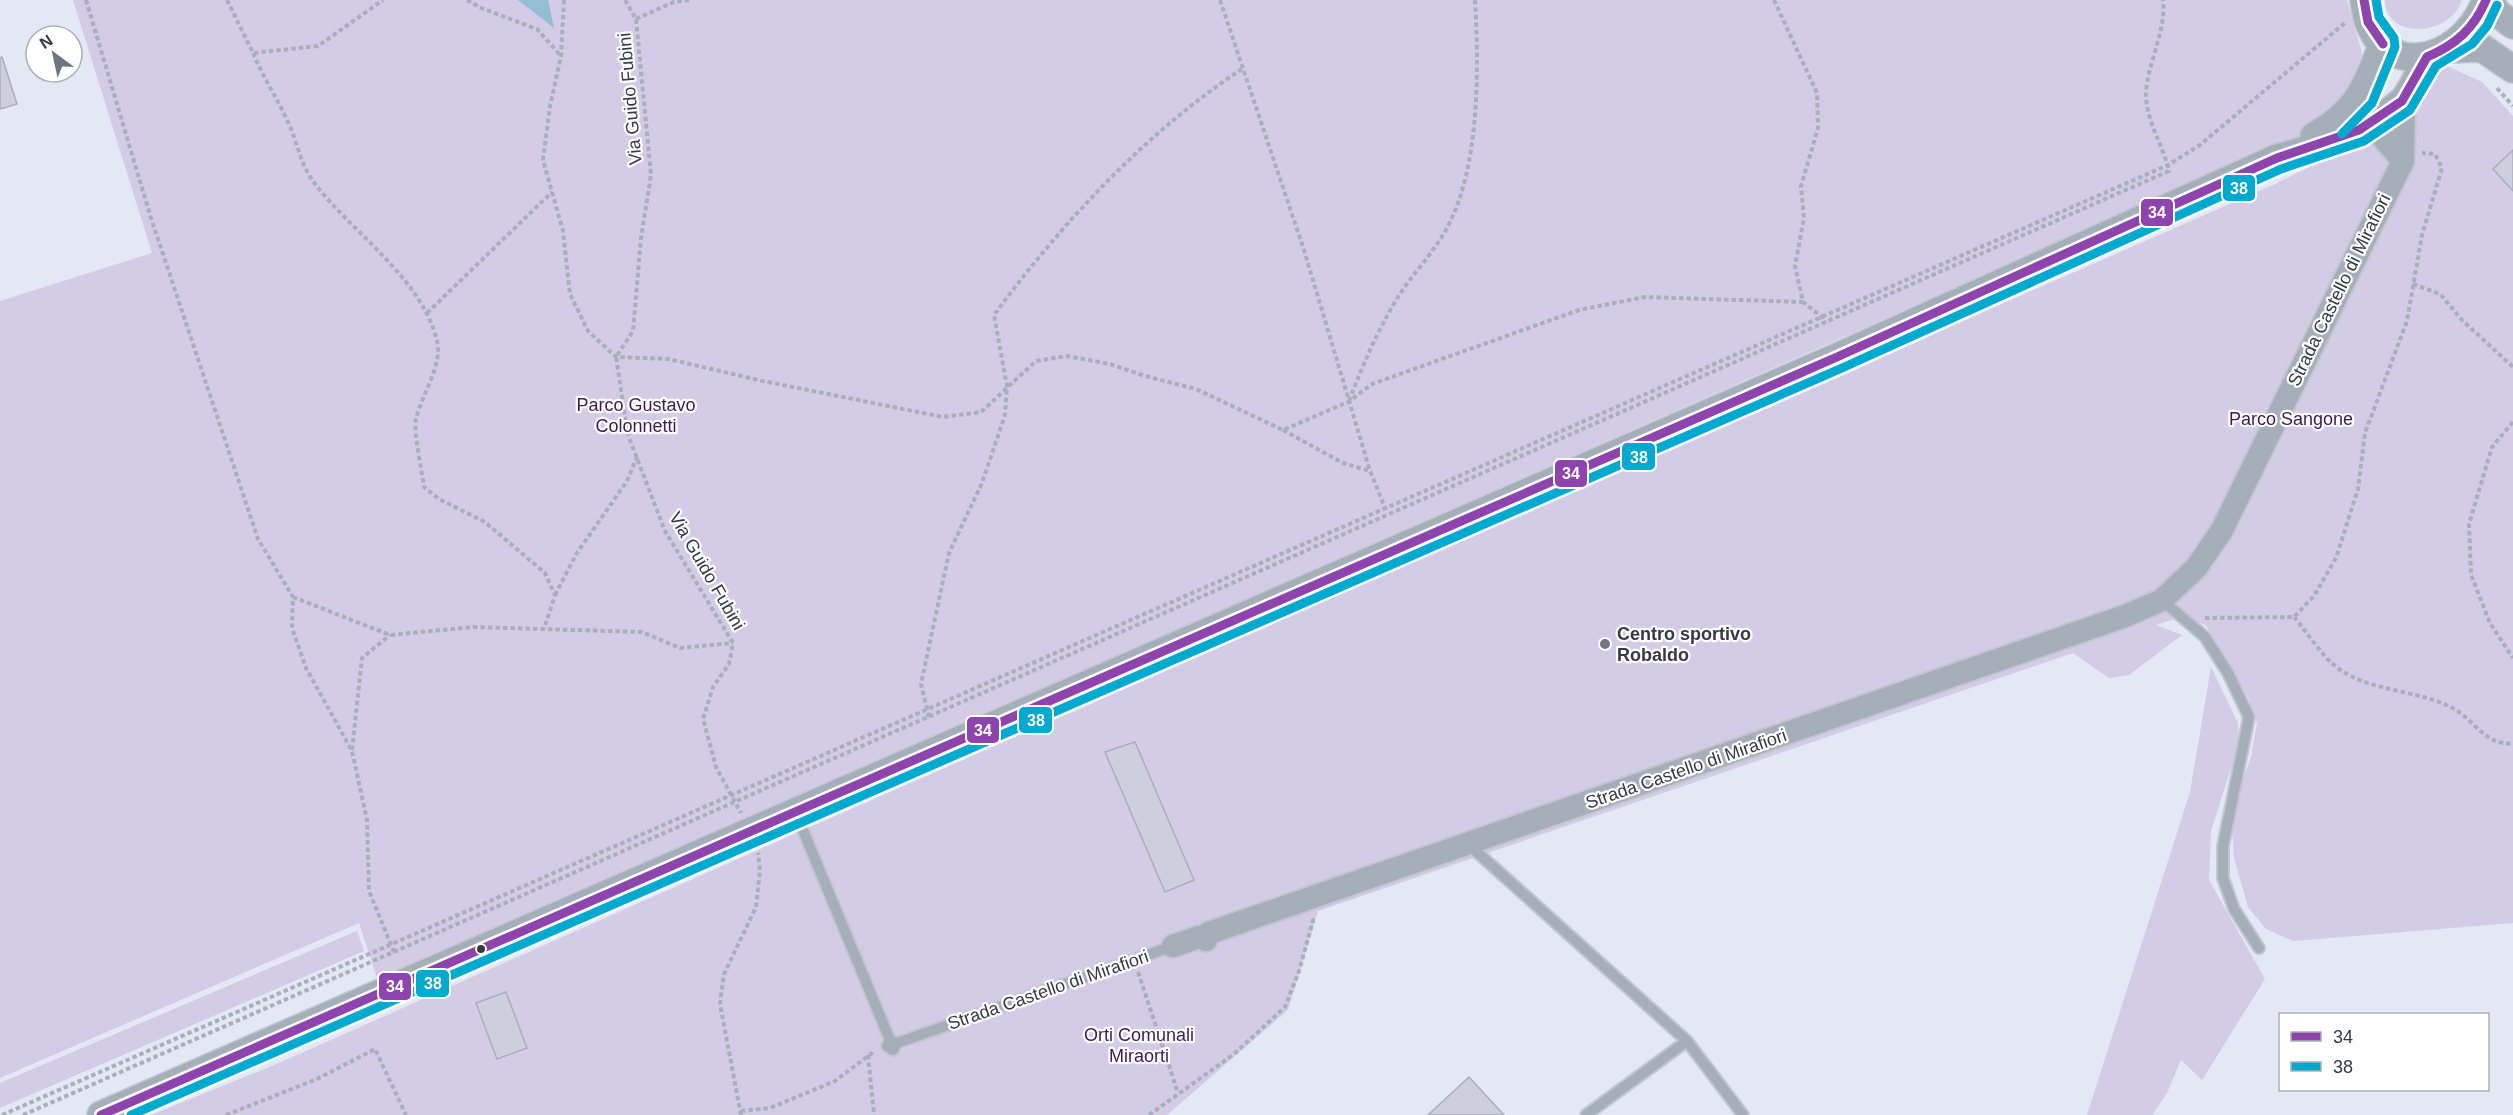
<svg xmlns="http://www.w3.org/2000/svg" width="2513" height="1115" font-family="Helvetica,sans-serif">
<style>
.green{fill:#d4cbe6}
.water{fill:#91bfd4}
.building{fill:#cdcfdf;stroke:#acaeb9;stroke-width:1.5}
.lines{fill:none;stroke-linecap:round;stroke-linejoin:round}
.service-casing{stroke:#c1c6cf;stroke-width:14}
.minor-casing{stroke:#c1c6cf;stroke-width:26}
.tertiary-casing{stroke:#c1c6cf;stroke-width:30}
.path{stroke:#a8b0b9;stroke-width:4;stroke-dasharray:4.5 3;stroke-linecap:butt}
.service{stroke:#a5afba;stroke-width:10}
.minor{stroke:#a5afba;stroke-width:22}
.tertiary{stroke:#a5afba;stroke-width:27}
.bus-1-casing{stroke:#fff;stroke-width:14}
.bus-2-casing{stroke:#fff;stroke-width:14}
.bus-1{stroke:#8e44ad;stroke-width:9}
.bus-2{stroke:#00a9ce;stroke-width:9}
.poi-dot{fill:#717682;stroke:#fff;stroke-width:2}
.bus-dot{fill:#343944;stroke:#fff;stroke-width:2}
.labels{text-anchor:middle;stroke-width:4.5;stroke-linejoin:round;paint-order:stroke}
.street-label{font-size:18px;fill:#343944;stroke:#fff}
.park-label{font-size:18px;fill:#3d1a55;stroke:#fff}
.poi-label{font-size:18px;font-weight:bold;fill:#343944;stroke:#fff;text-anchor:start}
.line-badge{stroke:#fff;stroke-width:2}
.badge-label{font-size:16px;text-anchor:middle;font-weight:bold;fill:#fff}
</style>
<rect width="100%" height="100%" fill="#e2e8f4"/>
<path class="green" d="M73,0H2347C2351,17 2357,33 2361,50C2369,89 2328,112 2303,135L378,981L359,923L0,1078V301L152,253Z
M2385,0H2462C2451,36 2386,41 2385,0Z
M2427,57L2482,82L2513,116V923L2293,941L2266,929L2248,907L2234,858L2232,829L2239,791L2251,757L2257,723L2248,697L2206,625L2181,617L2156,625L2182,635L2129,675L2109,678L2073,653L1318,911L1288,1010L1167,1115H151L279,1063L819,823L2273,185L2380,132Z
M2211,667L2238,723L2239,743L2211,831L2209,880L2265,979L2202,1080L2181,1060L2167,1093L2152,1115H2087L2190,792Z
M357,931L364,951L0,1108V1083Z"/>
<path class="water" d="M518,0H548L554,28Z"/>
<path class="building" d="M2,57L17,104L0,109V58Z
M2513,150V191L2493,169Z
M1135,742L1194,880L1165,892L1105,752Z
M506,992L527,1048L497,1059L476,1003Z
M1469,1077L1504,1115H1428Z"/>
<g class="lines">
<g class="service-casing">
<path id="service" d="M2162,600L2205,637L2228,673L2249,717L2223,846V878L2234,909L2259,948
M795,811L890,1040
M1468,844L1687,1041L1743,1115
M897,1043L890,1040L887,1046L893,1050L897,1043L1173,946
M1586,1115L1687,1041"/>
</g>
<g class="minor-casing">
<path id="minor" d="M2364,109L2371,124L2403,161
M1173,946L1199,937L1206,940L1209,933L2125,616L2162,600L2196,568L2222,530L2403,161L2404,99"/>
</g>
<g class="tertiary-casing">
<path id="tertiary" d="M2364,0C2373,85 2461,67 2486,0
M2490,0L2496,12L2513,25
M2449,49L2482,48L2513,69
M2314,136C2358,112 2365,88 2383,44
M101,1115L1837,357L2277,158C2321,146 2368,133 2402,101C2413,90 2420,70 2427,57"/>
</g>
<path class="path" d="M86,0L151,218L258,539L293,597L292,628L306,668L352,751L367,820L369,891L394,952
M227,0L253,53L318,46L383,0
M467,0L481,8L537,29L561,56
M564,0L561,56L550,106L543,160L563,231L570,294L588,331L616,357L668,359L763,381L943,417L981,412L1036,361L1067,356L1110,364L1145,376L1196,389L1283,430L1348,402L1372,384L1579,310L1645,297L1803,302
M625,0L636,19L651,175L641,238L633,331L616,357L628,435L665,531L733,643L729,664L713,687L703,719L716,767L741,813
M1220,0L1304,250L1370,471L1386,510
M1774,0L1817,93L1818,128L1801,186L1804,218L1795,266L1803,302L1822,317L1825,323
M636,19L674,2L689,0
M253,53C263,77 277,98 288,122C298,143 300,165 315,184C352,232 423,280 437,341C443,365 421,396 416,419C413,431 422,471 424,487L439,499L485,522L545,573L555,595L544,629
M2497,88L2513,106
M2413,284L2440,294L2462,320L2513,367
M427,313L552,192
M1349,401C1362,367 1376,334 1395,302C1410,276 1433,254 1447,228C1480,167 1479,68 1475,0
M2513,422L2492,447L2469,524L2471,575L2490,623L2513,658
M1283,430L1343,463L1370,471
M555,595L577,553L627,481L637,457
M293,597L390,635L473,627L642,632L680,648L733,643
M2294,617C2306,631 2324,659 2339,669C2373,693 2420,689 2456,710C2475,722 2488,747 2513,743
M2205,618L2294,617L2314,596L2336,558L2358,489L2365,433L2407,321L2422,235L2442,168L2435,154L2422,153
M929,717L921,684L949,553L982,483L1005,415L1007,386L994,315C1061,224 1147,131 1242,69
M352,750L362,658L390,635
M1138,972L1178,1093
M868,1055L874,1115
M741,1111L770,1108L835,1081L875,1051
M2,1115L2168,165L2200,145L2346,22
M23,1115L2169,171C2163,145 2147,123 2146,96C2145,69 2167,31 2163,0
M226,1115L317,1079L375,1049L406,1115
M741,1115L720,1004L724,974L756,907L760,871L758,853
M1149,1115L1234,1054L1285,1007L1299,971L1314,917"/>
<use href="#service" class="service"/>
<use href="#minor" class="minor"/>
<use href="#tertiary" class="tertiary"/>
<g class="bus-1-casing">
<path id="bus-1" d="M2364,0L2368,22L2383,44
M2427,57C2455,45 2474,29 2486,0
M101,1115L1837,357L2277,158L2359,130L2402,101L2427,57"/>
</g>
<g class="bus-2-casing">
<path id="bus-2" d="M2342,134L2372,103L2395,47L2394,38L2379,17L2376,0
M131,1115L1842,368L2281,169L2364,141L2410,110L2436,66L2472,44L2487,26L2497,5"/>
</g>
<use href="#bus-1" class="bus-1"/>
<use href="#bus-2" class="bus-2"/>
</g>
<circle class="poi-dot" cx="1605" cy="644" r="6"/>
<circle class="bus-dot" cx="481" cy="949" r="5"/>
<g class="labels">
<g class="street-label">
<text transform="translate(630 99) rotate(-95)" y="6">Via Guido Fubini</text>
<text transform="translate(2339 290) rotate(-64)" y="6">Strada Castello di Mirafiori</text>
<text transform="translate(707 571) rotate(60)" y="6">Via Guido Fubini</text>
<text transform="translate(1686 769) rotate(-19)" y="6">Strada Castello di Mirafiori</text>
<text transform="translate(1048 990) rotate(-19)" y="6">Strada Castello di Mirafiori</text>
</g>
<g class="park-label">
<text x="636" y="411">Parco Gustavo<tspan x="636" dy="21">Colonnetti</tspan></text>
<text x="2291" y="425">Parco Sangone</text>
<text x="1139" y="1041">Orti Comunali<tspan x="1139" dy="21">Miraorti</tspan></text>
</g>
<g class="poi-label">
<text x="1617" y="640">Centro sportivo<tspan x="1617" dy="21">Robaldo</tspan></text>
</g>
</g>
<g class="line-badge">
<rect x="2222" y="174" width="34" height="28" rx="6" fill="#00a9ce"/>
<rect x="2140" y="198" width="34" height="29" rx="6" fill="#8e44ad"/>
<rect x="1621" y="442" width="35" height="29" rx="6" fill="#00a9ce"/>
<rect x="1554" y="459" width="34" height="29" rx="6" fill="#8e44ad"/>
<rect x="1018" y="706" width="35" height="28" rx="6" fill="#00a9ce"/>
<rect x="966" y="716" width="34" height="28" rx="6" fill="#8e44ad"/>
<rect x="415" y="969" width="35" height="29" rx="6" fill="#00a9ce"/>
<rect x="378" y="972" width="34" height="29" rx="6" fill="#8e44ad"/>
</g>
<g class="badge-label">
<text x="2239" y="194">38</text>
<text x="2157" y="218">34</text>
<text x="1639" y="463">38</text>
<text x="1571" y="479">34</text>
<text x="1036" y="726">38</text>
<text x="983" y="736">34</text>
<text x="433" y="989">38</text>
<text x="395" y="992">34</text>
</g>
<rect x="2279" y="1013" width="210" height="78" fill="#ffffff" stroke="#aeb0b4" stroke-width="1.5"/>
<rect x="2291" y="1032" width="30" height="9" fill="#8e44ad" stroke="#aeb0b4" stroke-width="1.5"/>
<text x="2333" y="1043" font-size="18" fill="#343944">34</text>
<rect x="2291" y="1062" width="30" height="9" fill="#00a9ce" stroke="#aeb0b4" stroke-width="1.5"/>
<text x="2333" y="1073" font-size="18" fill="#343944">38</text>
<g transform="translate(54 54) rotate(327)"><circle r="28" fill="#ffffff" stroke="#aeb0b4" stroke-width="1.5"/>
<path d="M0-4.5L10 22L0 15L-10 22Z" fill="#717682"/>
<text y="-9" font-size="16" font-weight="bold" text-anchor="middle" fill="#343944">N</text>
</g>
</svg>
